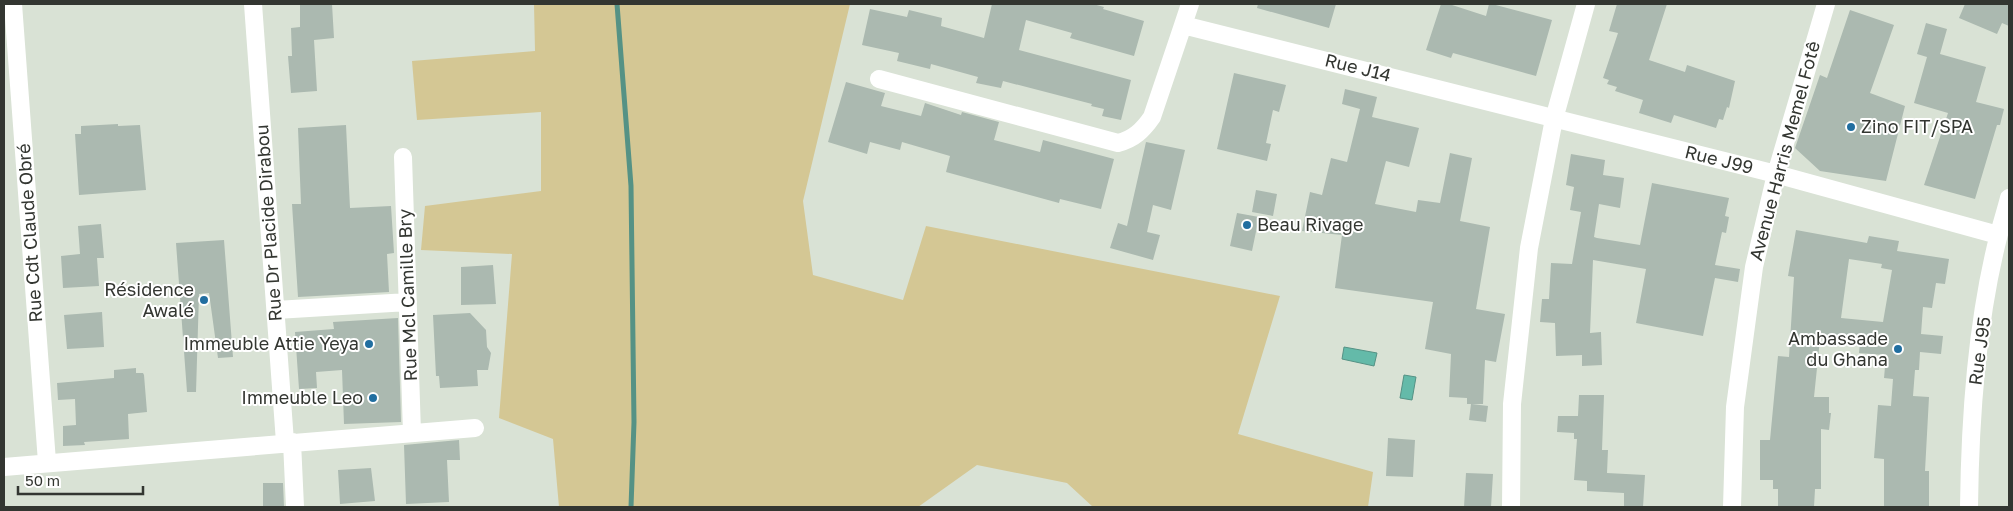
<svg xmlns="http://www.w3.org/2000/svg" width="2013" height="511" font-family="'Golos Text',sans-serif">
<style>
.green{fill:#d4c794}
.water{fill:#64baa9;stroke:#559285}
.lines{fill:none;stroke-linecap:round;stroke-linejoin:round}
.stream{stroke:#559285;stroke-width:5}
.building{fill:#abb9b0;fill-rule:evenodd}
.minor{stroke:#fff;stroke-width:18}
.poi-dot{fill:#216ea0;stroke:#fff;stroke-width:2}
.labels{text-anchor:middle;stroke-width:4;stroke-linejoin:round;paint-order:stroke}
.street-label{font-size:18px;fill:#333631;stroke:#fff}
.poi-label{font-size:18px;fill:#333631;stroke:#fff;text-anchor:end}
</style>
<rect width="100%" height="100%" fill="#d9e2d5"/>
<path class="green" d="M534,4H850L803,201L813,275L903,300L926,226L1280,296L1238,434L1373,472L1368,507H1093L1067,483L977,465L918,507H559L553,439L499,418L512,254L421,250L425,206L541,191V112L417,120L412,61L535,51Z"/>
<path class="water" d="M1344,347L1377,353L1374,366L1342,359Z
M1404,375L1416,377L1412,400L1400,398Z"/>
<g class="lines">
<path class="stream" d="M617,4L631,186L634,422L631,507"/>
</g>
<path class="building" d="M300,4H332L334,38L314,40L317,91L291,93L288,56H292L291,28L300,27Z
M992,4H1093L1104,7L1103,9L1144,21L1134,56L1070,38L1072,33L1026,20L1019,50L1131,80L1121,120L1102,116L1104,109L1091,106L1092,104L1003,81L1001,88L976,83L978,77L931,64L930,69L897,61L899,53L862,45L870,9L907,17L909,10L942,18L941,26L984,38Z
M1258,4H1336L1329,28L1257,8Z
M1441,4H1449L1486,16L1489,4H1492L1552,20L1536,76L1453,53L1451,58L1426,50Z
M1617,4H1667L1649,60L1685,72L1687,65L1735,81L1729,108L1727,107L1723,120L1719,119L1716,128L1674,115L1671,123L1639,113L1643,100L1615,91L1617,87L1607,84L1609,80L1603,78L1618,33L1609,31Z
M1965,4H2009V26L2002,23L1997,34L1959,18Z
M1850,10L1894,25L1870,93L1905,106L1886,181L1820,171L1795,148L1820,75L1827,78Z
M1926,23L1947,29L1940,54L1986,67L1976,102L2004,109L2000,125H1997L1975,199L1924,185L1948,113L1914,103L1927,57L1917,54Z
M1234,73L1286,85L1279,112L1273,110L1266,143L1271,144L1267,161L1217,149Z
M846,82L885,93L881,106L921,116L925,103L961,115L962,112L999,122L994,140L1040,152L1043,140L1114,159L1101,209L1060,199L1059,203L946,172L950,156L902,142L900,150L870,142L867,154L828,142Z
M1345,89L1377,97L1372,117L1419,128L1409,167L1386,161L1375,204L1416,212L1418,200L1440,203L1450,153L1472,158L1460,221L1490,227L1476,309L1505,314L1496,362L1485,360L1483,404H1472L1488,406L1486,422L1469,420L1471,404H1467V398L1449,397L1451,354L1425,349L1433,302L1335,288L1342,235L1302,231L1310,192L1322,195L1331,158L1347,162L1360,109L1342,104Z
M118,124V126L140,125L146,190L79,195L75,134H81V126Z
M346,125L350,208L391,206L394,253L387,254L389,292L298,297L292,204H301L298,128Z
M1146,142L1185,150L1171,210L1153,205L1147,232L1160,235L1153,260L1110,248L1118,223L1127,226Z
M1571,154L1605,160L1603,175L1624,178L1620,208L1599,204L1594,237L1597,238L1640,245L1652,183L1729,198L1725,216L1729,217L1726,233L1722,232L1715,265L1740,269L1738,282L1715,278L1703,336L1636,323L1646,269L1593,260L1590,333L1601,332L1602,365L1582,366V355L1556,356L1555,323L1540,322L1542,299H1549L1551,263L1572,264L1581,212L1570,210L1574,187L1566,185Z
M1256,190L1277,194L1273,216L1252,212Z
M1237,213L1259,217L1252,251L1230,246Z
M101,224L104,258H97L99,286L63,288L61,256L80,254L78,226Z
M1796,230L1867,243L1869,236L1899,241L1897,251L1949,259L1945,284L1936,283L1932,308L1923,307L1921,334L1943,336L1941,354L1920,352L1919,370H1915L1913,396L1929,397L1925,471H1929V507H1884V459L1874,458L1878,405L1891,406L1893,379L1884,378L1885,367H1882L1883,355L1859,353L1860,342L1820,339L1814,397H1829V413H1831L1829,430L1821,429V489H1815L1814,507H1778V489H1773V480H1760V440H1770L1778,356L1789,357L1794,277L1788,276ZM1849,259L1882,264L1881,268L1892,270L1883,322L1841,318Z
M224,240L233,357L218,358L209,293L199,294L196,392H187L176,243Z
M493,265L496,304L461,305V267Z
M102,312L104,347L67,349L64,315Z
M470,313L486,330L487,347L491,353L488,370H477L478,386L440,388L439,376H436L433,315Z
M398,318L401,422L344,424L342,370L316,372L317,388L299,389L295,332L334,329L333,322Z
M136,368V373H143L144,375L147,412L128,414L129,439L84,442L85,445L63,446V426L76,425L75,399L58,400L57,383L114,378V370Z
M1579,395H1604L1602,450H1608L1607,473L1645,475L1643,507H1624V493L1587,491V481L1574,480L1577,439H1574V433L1557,432L1558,416H1578Z
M1388,438L1415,440L1413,477L1386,476Z
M459,440L460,460H447L449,502L406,504L404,445Z
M371,468L375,501L340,504L338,470Z
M1466,473L1493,474L1491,507H1464Z
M263,483H283L284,507H263Z"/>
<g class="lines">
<path class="minor" d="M13,4L47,462
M253,4L285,442
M1190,4L1183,25L1776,174L1998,235
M879,79L1118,143C1134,139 1143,130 1152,117L1183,25
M403,157L412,433
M276,310L408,302
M292,442L295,507
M4,467L475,428
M1511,507L1512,404L1529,248L1554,119L1586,4
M1732,507L1735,407L1754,267L1776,174L1826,4
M1969,507C1970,418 1976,322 1999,234C2002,222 2006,210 2009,198"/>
</g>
<g class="poi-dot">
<circle cx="1851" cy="127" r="5"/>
<circle cx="1247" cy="225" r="5"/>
<circle cx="204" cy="300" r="5"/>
<circle cx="369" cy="344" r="5"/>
<circle cx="1898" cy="349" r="5"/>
<circle cx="373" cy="398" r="5"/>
</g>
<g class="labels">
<g class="street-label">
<text transform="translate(1358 68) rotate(14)" y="6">Rue J14</text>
<text transform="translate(1785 151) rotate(-75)" y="6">Avenue Harris Memel Fotê</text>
<text transform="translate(1719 160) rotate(14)" y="6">Rue J99</text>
<text transform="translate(269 223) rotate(-94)" y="6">Rue Dr Placide Dirabou</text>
<text transform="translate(30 233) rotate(-94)" y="6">Rue Cdt Claude Obré</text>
<text transform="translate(408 295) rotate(-92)" y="6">Rue Mcl Camille Bry</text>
<text transform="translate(1980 351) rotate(-82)" y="6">Rue J95</text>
</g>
<g class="poi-label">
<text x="1861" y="133" text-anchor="start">Zino FIT/SPA</text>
<text x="1257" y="231" text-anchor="start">Beau Rivage</text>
<text x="194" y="296">Résidence<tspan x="194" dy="21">Awalé</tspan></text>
<text x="1888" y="345">Ambassade<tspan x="1888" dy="21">du Ghana</tspan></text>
<text x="359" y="350">Immeuble Attie Yeya</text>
<text x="363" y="404">Immeuble Leo</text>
</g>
</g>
<rect width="2013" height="511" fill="none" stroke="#333631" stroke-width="10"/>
<path d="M18 486v8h125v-8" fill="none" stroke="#333631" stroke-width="2.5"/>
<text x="25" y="486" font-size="15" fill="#333631" stroke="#ffffff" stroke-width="4" paint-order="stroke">50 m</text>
</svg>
